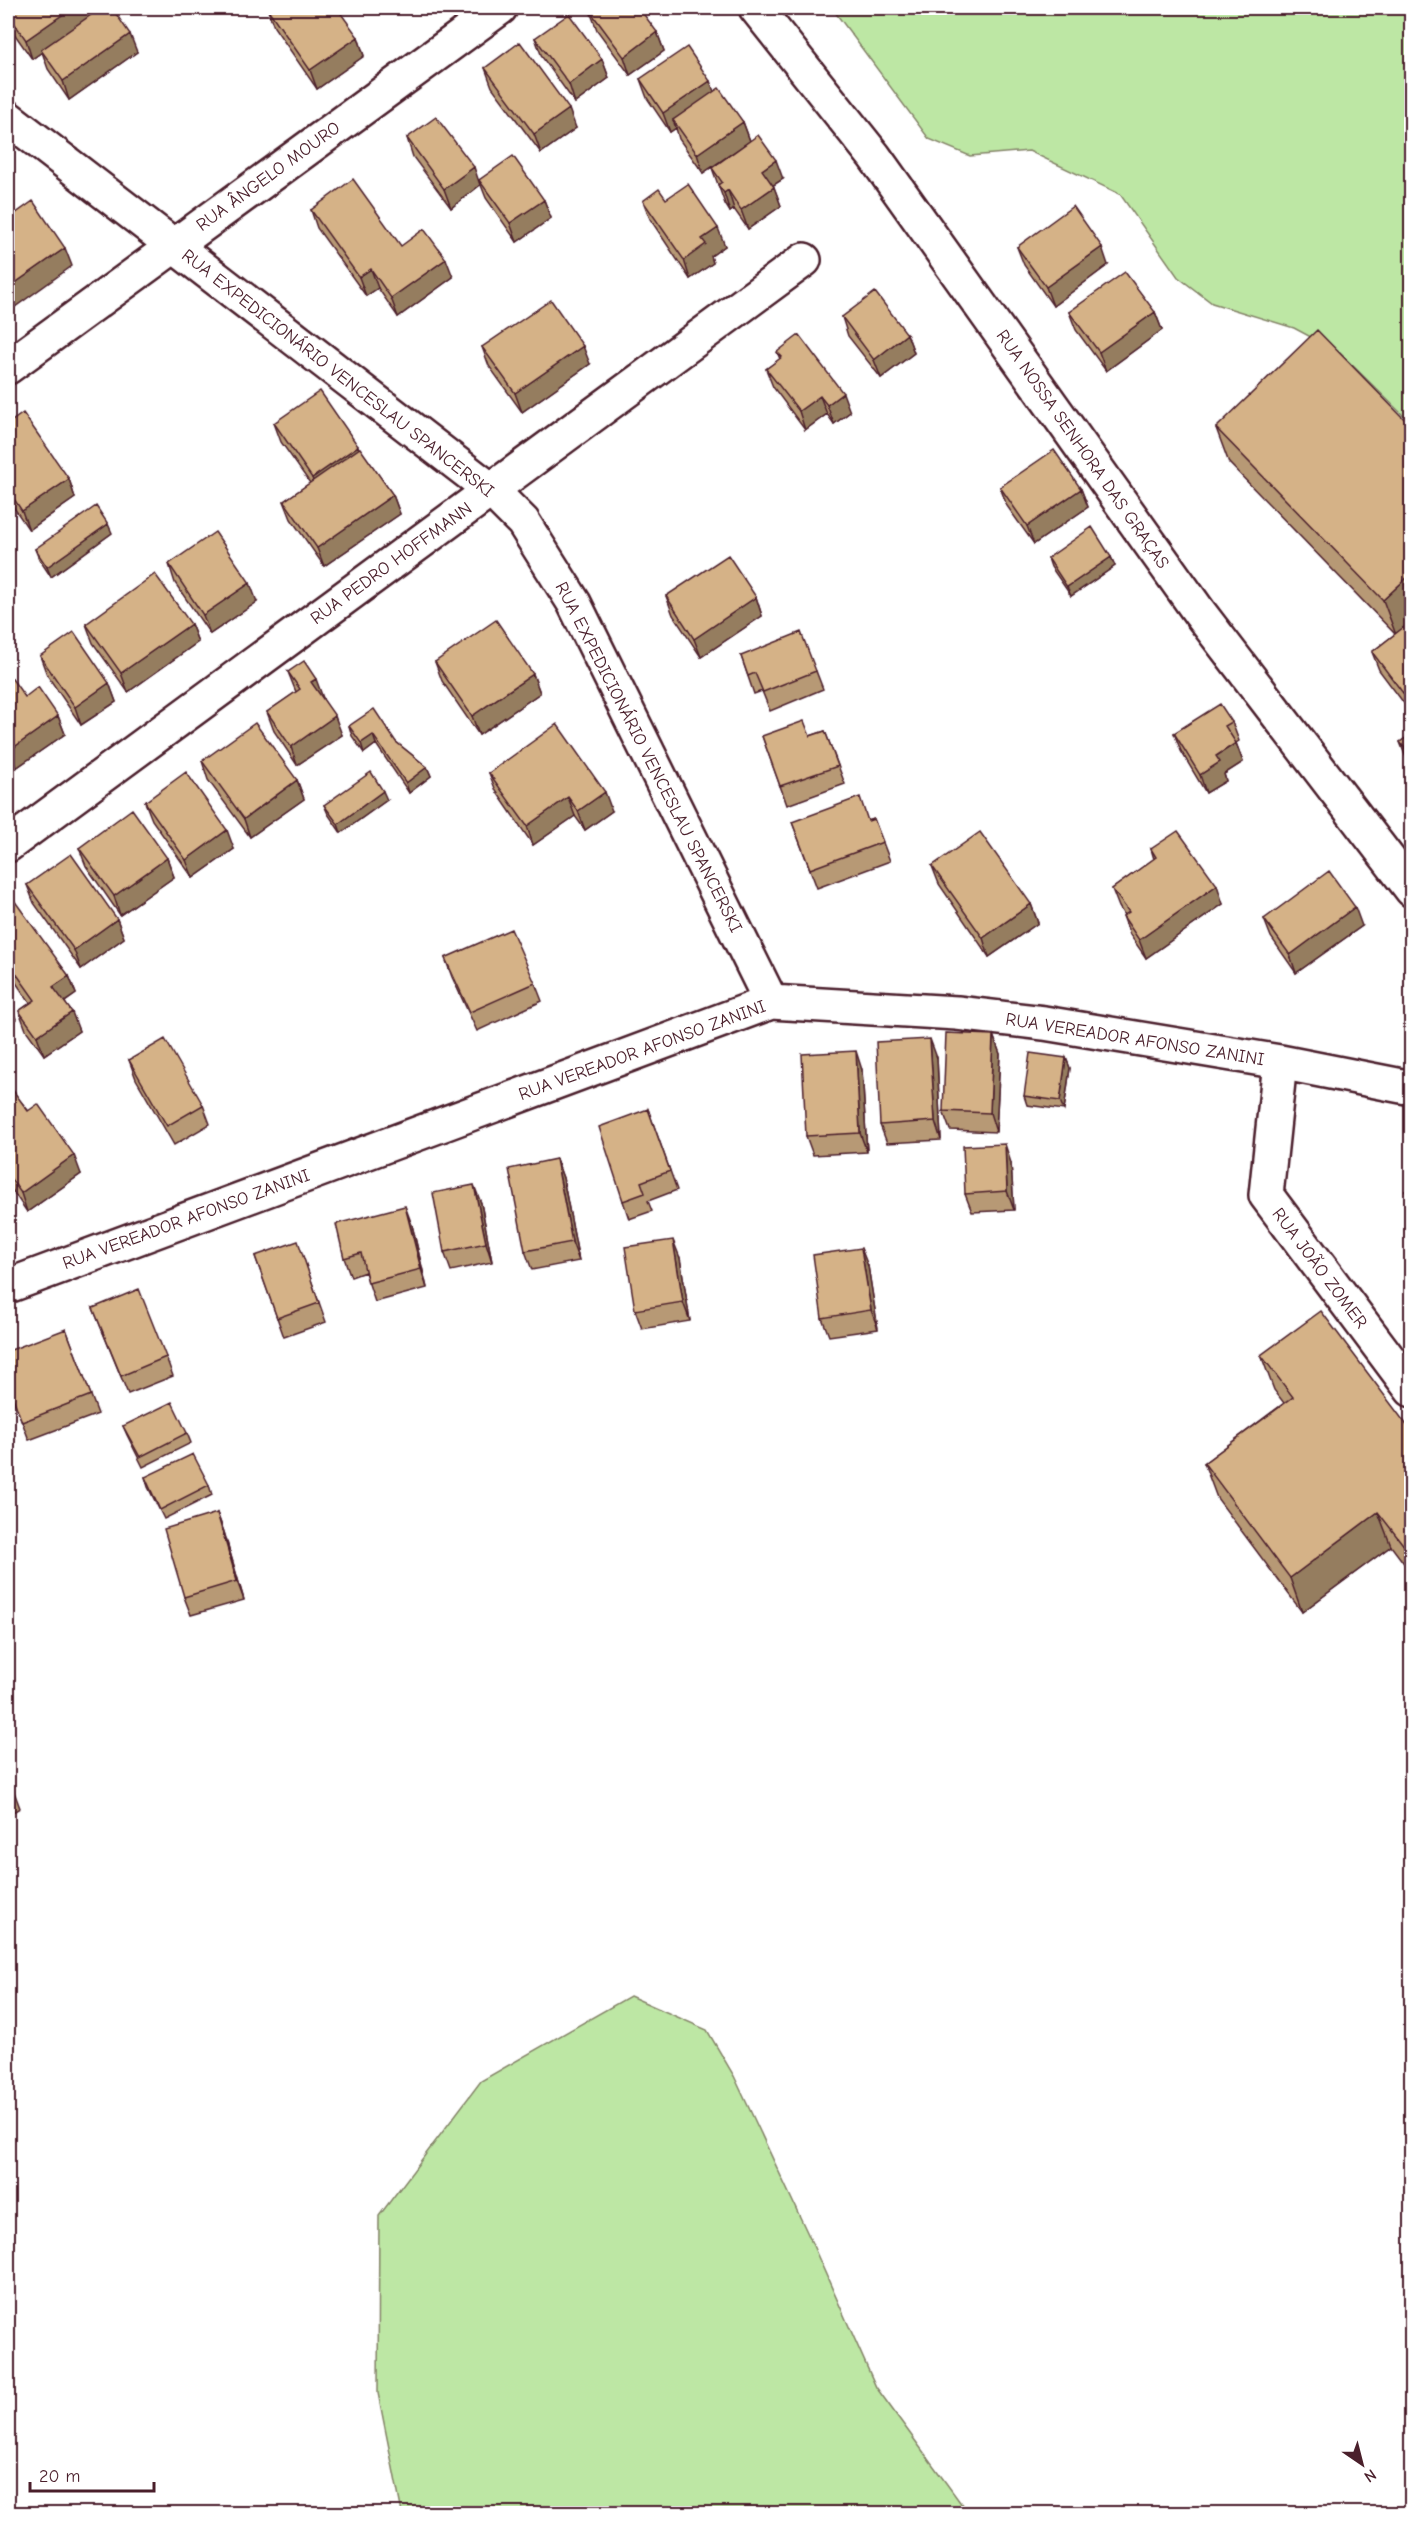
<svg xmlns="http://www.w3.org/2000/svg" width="1419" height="2521" font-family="'Comic Neue',sans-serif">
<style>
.green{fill:#bde7a4;stroke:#848368;stroke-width:1.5}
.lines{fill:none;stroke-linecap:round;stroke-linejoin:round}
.minor-casing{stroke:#4a1f2b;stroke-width:38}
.minor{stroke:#fff;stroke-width:33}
.wall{fill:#b79974;stroke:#4a1f2b;stroke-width:1.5}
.shaded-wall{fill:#957d5e;stroke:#4a1f2b;stroke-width:1.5}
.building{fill:#d5b287;stroke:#4a1f2b;stroke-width:1.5}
.labels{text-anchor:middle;stroke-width:4.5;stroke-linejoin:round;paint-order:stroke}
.street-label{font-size:18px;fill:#4a1f2b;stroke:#fff}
</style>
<rect width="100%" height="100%" fill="#fff"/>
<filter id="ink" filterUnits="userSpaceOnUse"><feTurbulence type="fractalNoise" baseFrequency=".0167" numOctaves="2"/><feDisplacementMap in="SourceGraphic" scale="12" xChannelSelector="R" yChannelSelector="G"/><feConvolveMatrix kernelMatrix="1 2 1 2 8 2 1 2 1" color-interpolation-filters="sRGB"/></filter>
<g filter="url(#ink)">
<path class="green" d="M832,8H1411V423L1339,352L1294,328L1212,303L1178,277L1120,194L1029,151L970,156L929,139Z
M630,1996L707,2030L734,2076L807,2232L876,2387L968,2513H402L378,2393L379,2216L481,2081Z"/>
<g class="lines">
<g class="minor-casing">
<path id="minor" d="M756,8L874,156L1199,612L1412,890
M8,118L491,490L523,522L574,603L771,1002
M8,367L500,8
M8,845L804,260
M1280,1062L1266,1195L1412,1390
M8,1286L771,1002L957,1013L1044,1023L1280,1062L1412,1088"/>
</g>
<use href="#minor" class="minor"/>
</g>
<path class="wall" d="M267,8L358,37L364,56L317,89L274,27Z
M590,11L657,32L664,51L630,75L597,30Z
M8,12H94L137,52L69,100L48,69L42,52L32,59L13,32L8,15Z
M535,38L602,59L609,78L575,103L542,57Z
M485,68L576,128L541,153L492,87Z
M640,79L714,92L743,122L750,141L703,173L679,139L676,128L670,132L647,98Z
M407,138L480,185L451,208L413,157Z
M712,168L783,179L773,185L781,206L748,229L734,209L730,212L725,204Z
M479,180L544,200L551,218L517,242L486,198Z
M666,199L725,246L711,256L713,263L690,279L650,219L643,201Z
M311,210L401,246L453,277L398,317L378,288L366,296L317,228Z
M1017,247L1108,265L1053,306L1024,265Z
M1069,312H1155L1162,330L1106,371L1076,330Z
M842,317L907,334L914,353L881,378L848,336Z
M482,347L590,364L522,412L489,366Z
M777,352L850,412L834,424L827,414L805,430L773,387L766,369L780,359Z
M274,423L359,448L393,495L400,514L324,566L291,519L284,501L310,483L281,442Z
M8,424L69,479L75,498L29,530L8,499Z
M1412,427V620L1404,627L1412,637V714L1379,670L1372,652L1395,634L1229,463L1216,428Z
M1000,487L1081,489L1088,507L1034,544L1007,506Z
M112,533L51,577L39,559L35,549Z
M1111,557L1115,566L1071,596L1051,567L1048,558Z
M169,564L257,602L210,634L175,583Z
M666,596L756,597L762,616L701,657L673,615Z
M86,624H191L198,642L128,692L93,643Z
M40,656L109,683L116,702L81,725L47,675Z
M741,656L816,671L823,689L770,711L762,691L754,694Z
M435,662L533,674L540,693L479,735L442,681Z
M288,672L323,698H322L342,735L297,765L274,731L267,712L296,692Z
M8,678L25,697L58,716L65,734L16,768L8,756Z
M1232,722L1239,741L1236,743L1243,762L1224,774L1226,781L1206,793L1181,751L1174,733Z
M349,726L396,742L427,767L431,776L409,793L376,744L364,753L352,736Z
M825,731L845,784L787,805L762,736H810Z
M1412,734V766L1407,760L1400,742Z
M202,761L297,780L304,799L250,837L208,780Z
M489,773L612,811L585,830L575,816L533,845L496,791Z
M387,800L341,833L328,814L324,805Z
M145,802L234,849L193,878L152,820Z
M874,819L890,861L817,888L792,822L868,821Z
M79,848L167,858L174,877L120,915L86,866Z
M1151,849L1223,904L1146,958L1130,935L1123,916L1124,915L1119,907L1112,889L1154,859Z
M932,866L1031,904L1038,923L989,957L939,884Z
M27,885L117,919L124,938L81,969L34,903Z
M8,899L69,976L76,994L65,1002L79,1031L44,1055L26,1030L19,1011L30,1003L8,971Z
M1264,919L1362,926L1296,973L1271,937Z
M445,958L535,983L542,1001L477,1031L452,977Z
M993,1035L1000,1054L996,1132L950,1130L943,1111Z
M937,1058L941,1140L887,1143L880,1125Z
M1066,1058L1070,1068L1064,1110L1027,1105L1024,1096Z
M129,1060L203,1105L210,1124L174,1145L136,1079Z
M862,1070L867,1152L813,1155L806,1136Z
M8,1086L81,1174L27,1212L8,1184Z
M648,1109L677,1190L648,1201L652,1211L629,1219L623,1201Z
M556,1159L563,1178L579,1261L532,1270L525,1251Z
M1011,1163L1014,1210L972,1212L965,1194Z
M1412,1187V1209L1405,1191Z
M481,1203L492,1262L451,1271L444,1252Z
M412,1225L427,1288L375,1302L365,1272L351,1277L344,1258Z
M255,1256L304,1260L326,1322L284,1337Z
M680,1258L690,1321L642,1329L635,1310Z
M868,1266L878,1329L829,1336L822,1318Z
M93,1308L166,1357L173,1376L128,1394Z
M66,1329L98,1414L29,1440L8,1385Z
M1261,1355L1412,1432V1574L1391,1546L1302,1612L1217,1498L1204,1463L1284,1403L1274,1390Z
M123,1426L187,1433L191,1443L143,1467L127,1435Z
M145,1477L209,1485L212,1495L164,1519L148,1487Z
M217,1513L224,1532L244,1600L191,1615L184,1597Z
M8,1779L13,1789L20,1808L8,1815Z"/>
<path class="shaded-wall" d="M72,8H93L95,15L41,50L42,52L32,59L26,40Z
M657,32L664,51L630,75L624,57Z
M130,34L137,52L69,100L63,81Z
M358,37L364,56L317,89L310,70Z
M602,59L609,78L575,103L569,84Z
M710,81L717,99L673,120L676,128L670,132L663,113Z
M569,109L576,128L541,153L534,134Z
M743,122L750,141L703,173L697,154Z
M776,160L783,179L769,188L762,170Z
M474,167L480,185L451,208L444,189Z
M774,187L781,206L748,229L741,210Z
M728,190L734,209L730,212L724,193Z
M544,200L551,218L517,242L510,223Z
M718,228L725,246L711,256L713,263L690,279L684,260L702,239Z
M1102,247L1108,265L1053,306L1046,287Z
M65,248L72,266L8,312V288Z
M446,259L453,277L398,317L391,298Z
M371,269L378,288L366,296L359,277Z
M1155,312L1162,330L1106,371L1099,352Z
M907,334L914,353L881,378L874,360Z
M583,346L590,364L522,412L515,393Z
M843,393L850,412L834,424L827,405Z
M820,396L827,414L805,430L799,411Z
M358,446L365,464L319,496L312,478Z
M69,479L75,498L29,530L22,511Z
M1081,489L1088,507L1034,544L1027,526Z
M393,495L400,514L324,566L317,548Z
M8,521L11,531L8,533Z
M108,524L112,533L51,577L47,567Z
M1111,557L1115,566L1071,596L1067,587Z
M1412,573V620L1396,635L1383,600Z
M250,583L257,602L210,634L203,615Z
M756,597L762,616L701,657L694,639Z
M191,624L198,642L128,692L121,673Z
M533,674L540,693L479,735L472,716Z
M316,679L323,698L318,701L311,682Z
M109,683L116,702L81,725L75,707Z
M1412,693V712L1406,697Z
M58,716L65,734L16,768L10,750Z
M335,716L342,735L297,765L291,747Z
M373,735L376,744L364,753L361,743Z
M1236,743L1243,762L1224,774L1226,781L1206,793L1200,775L1216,756Z
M427,767L431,776L409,793L406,783Z
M297,780L304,799L250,837L244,819Z
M383,791L387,800L341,833L338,824Z
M605,792L612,811L585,830L578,811Z
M568,797L575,816L533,845L527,826Z
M227,830L234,849L193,878L186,860Z
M167,858L174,877L120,915L114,896Z
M1217,885L1223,904L1146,958L1139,940Z
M1031,904L1038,923L989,957L983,938Z
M1355,907L1362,926L1296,973L1290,955Z
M117,919L124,938L81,969L74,950Z
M69,976L76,994L60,1005L53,987Z
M9,1000L16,1019L8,1025V1001Z
M72,1012L79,1031L44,1055L37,1036Z
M993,1035L1000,1054L996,1132L990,1113Z
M930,1039L937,1058L941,1140L935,1121Z
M856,1051L862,1070L867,1152L860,1133Z
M1066,1058L1070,1068L1064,1110L1060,1101Z
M1005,1144L1011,1163L1014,1210L1007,1191Z
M74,1155L81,1174L27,1212L21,1193Z
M556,1159L563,1178L579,1261L572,1242Z
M474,1185L481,1203L492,1262L486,1243Z
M405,1206L412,1225L427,1288L421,1269Z
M673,1240L680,1258L690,1321L683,1302Z
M861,1248L868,1266L878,1329L871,1310Z
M1378,1512L1391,1546L1302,1612L1290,1578Z
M217,1513L224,1532L244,1600L237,1581Z"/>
<path class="building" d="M14,8H72L26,40L8,14V12Z
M101,8H112L130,34L63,81L41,50Z
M267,8H337L358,37L310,70Z
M596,8H639L657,32L624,57L590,11Z
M569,14L602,59L569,84L535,38Z
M520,42L569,109L534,134L485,68Z
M687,47L710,81L663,113L640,79Z
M719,88L743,122L697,154L673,120Z
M436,117L474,167L444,189L407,138Z
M758,135L776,160L762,170L774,187L741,210L728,190L724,193L718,185L722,182L712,168Z
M513,156L544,200L510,223L479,180Z
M353,179L401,246L424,229L446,259L391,298L371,269L359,277L311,210Z
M688,184L718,228L702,239L706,244L684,260L643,201L659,189L666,199Z
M33,201L65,248L8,288V219Z
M1073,206L1102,247L1046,287L1017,247Z
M1125,272L1155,312L1099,352L1069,312Z
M875,292L907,334L874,360L842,317Z
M551,300L583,346L515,393L482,347Z
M1317,330L1412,427V573L1383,600L1216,428Z
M799,335L843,393L827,405L820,396L799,411L766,369L782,357L777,352Z
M320,391L358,446L312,478L274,423Z
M23,413L69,479L22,511L8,490V424Z
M360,448L393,495L317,548L284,501Z
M1054,450L1081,489L1027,526L1000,487Z
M96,506L108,524L47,567L35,549Z
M1092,527L1111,557L1067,587L1048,558Z
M215,532L250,583L203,615L169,564Z
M728,555L756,597L694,639L666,596Z
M155,574L191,624L121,673L86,624Z
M496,620L533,674L472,716L435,662Z
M1404,627L1412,637V693L1406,697L1372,652Z
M74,632L109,683L75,707L40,656Z
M801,632L816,671L763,692L755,673L748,676L741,656Z
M304,661L316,679L311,682L335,716L291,747L267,712L300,689L288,672Z
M10,676L25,697L38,687L58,716L10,750L8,747V678Z
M1220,704L1232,722L1225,726L1236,743L1216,756L1220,762L1200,775L1174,733Z
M374,709L396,742L427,767L406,783L373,735L361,743L349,726Z
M804,721L810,736L825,731L838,766L780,786L762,736Z
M255,723L297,780L244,819L202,761Z
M557,724L605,792L578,811L568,797L527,826L489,773Z
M1412,734V757L1400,742Z
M186,772L227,830L186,860L145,802Z
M371,772L383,791L338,824L324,805Z
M860,797L868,821L874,819L883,842L810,869L792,822Z
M132,809L167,858L114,896L79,848Z
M1178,831L1217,885L1139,940L1123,916L1129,912L1112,889L1156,857L1151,849Z
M980,832L1031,904L983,938L932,866Z
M71,854L117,919L74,950L27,885Z
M1329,871L1355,907L1290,955L1264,919Z
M11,896L69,976L53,987L72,1012L37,1036L19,1011L35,1000L8,962V899Z
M511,929L535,983L470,1012L445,958Z
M946,1033L993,1035L990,1113L943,1111Z
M165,1039L203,1105L167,1126L129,1060Z
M930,1039L935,1121L880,1125L876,1042Z
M856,1051L860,1133L806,1136L802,1054Z
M1030,1053L1066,1058L1060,1101L1024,1096Z
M9,1085L28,1111L38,1104L74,1155L21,1193L8,1175V1086Z
M648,1109L670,1171L641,1182L645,1193L623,1201L599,1127Z
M1005,1144L1007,1191L965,1194L963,1146Z
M556,1159L572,1242L525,1251L509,1169Z
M474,1185L486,1243L444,1252L433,1193Z
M1412,1187V1200L1405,1191Z
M405,1206L421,1269L368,1283L361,1253L344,1258L336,1224Z
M673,1240L683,1302L635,1310L625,1247Z
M298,1241L319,1303L277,1318L255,1256Z
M861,1248L871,1310L822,1318L813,1255Z
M139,1289L166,1357L121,1376L93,1308Z
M1321,1311L1412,1432V1556L1378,1512L1290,1578L1204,1463L1293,1397L1261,1355Z
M66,1329L91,1395L22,1422L8,1384V1351Z
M172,1402L187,1433L140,1457L123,1426Z
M193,1454L209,1485L160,1510L145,1477Z
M217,1513L237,1581L184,1597L164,1529Z
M8,1779L13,1789L8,1792Z"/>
</g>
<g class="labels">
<g class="street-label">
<text transform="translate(268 176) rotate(-36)" y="6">RUA ÂNGELO MOURO</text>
<text transform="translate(338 373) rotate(38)" y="6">RUA EXPEDICIONÁRIO VENCESLAU SPANCERSKI</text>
<text transform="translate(1083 449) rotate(55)" y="6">RUA NOSSA SENHORA DAS GRAÇAS</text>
<text transform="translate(391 563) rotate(-36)" y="6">RUA PEDRO HOFFMANN</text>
<text transform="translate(649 757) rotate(63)" y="6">RUA EXPEDICIONÁRIO VENCESLAU SPANCERSKI</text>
<text transform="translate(1135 1039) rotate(9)" y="6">RUA VEREADOR AFONSO ZANINI</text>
<text transform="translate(642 1050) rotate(-20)" y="6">RUA VEREADOR AFONSO ZANINI</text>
<text transform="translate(186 1219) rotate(-20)" y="6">RUA VEREADOR AFONSO ZANINI</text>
<text transform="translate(1320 1268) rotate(53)" y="6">RUA JOÃO ZOMER</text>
</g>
</g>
<rect width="1419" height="2521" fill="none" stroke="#fff" stroke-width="30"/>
<rect x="15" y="15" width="1389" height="2491" fill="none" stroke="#4a1f2b" stroke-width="2" filter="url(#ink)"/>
<g transform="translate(1362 2464) rotate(145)" stroke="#ffffff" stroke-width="4.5" paint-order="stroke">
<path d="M0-4.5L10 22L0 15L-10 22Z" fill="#4a1f2b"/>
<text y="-9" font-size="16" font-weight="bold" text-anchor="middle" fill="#4a1f2b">N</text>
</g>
<path d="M30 2482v9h124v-9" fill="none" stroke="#4a1f2b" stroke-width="3"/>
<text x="39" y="2482" font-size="18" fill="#4a1f2b" stroke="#ffffff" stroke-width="4.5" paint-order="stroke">20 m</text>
</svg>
